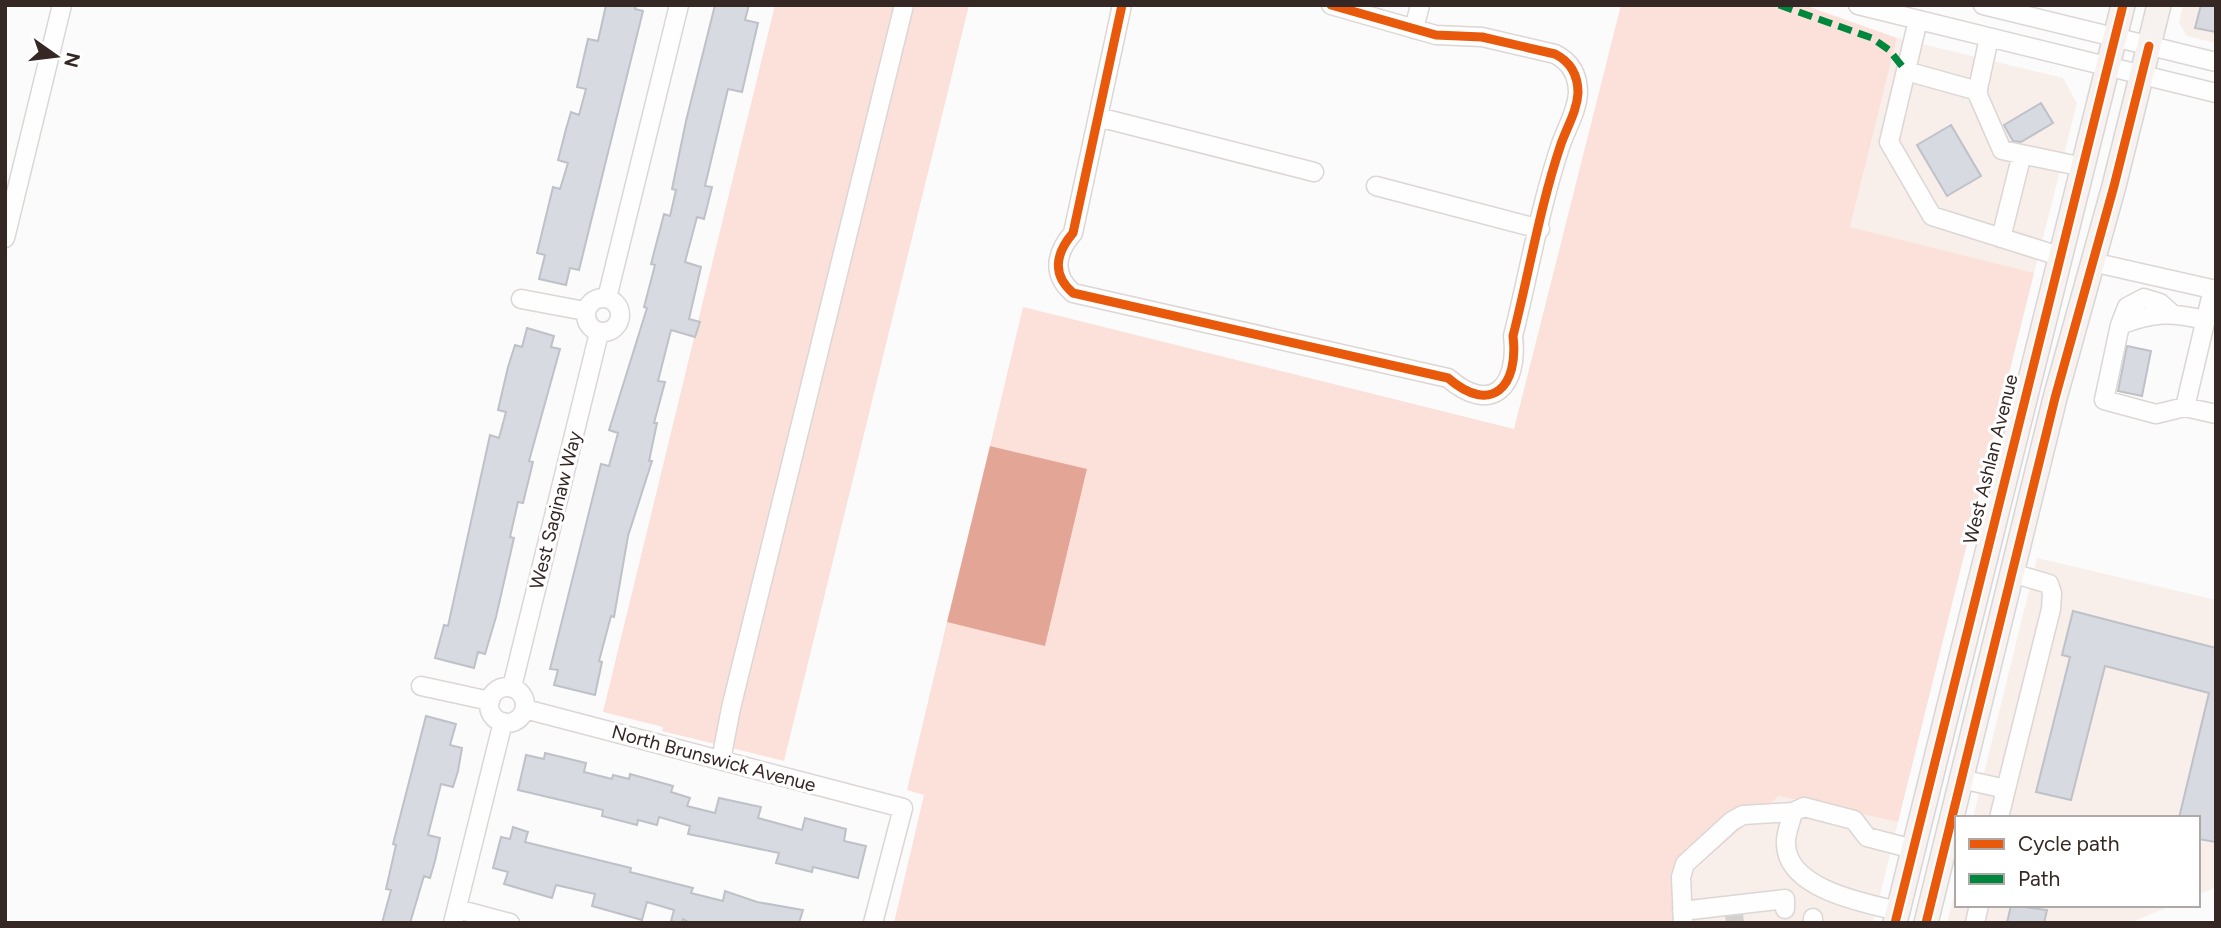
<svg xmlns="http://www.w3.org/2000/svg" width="2221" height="928" font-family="Figtree,sans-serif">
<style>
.built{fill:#f8eeea}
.green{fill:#fbe1d9}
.water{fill:#e3a696}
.building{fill:#d7dae0;stroke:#bec1c7;stroke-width:2}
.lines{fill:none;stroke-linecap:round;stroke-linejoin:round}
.minor-tunnel{stroke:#d3d1d0;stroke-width:18;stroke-dasharray:18 9;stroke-linecap:butt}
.minor-casing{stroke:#dcd6d4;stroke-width:21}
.major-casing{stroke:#d9d6d6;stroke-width:26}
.minor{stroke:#fefefe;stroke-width:18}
.major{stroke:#f7f1ef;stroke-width:23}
.quiet{stroke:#00873e;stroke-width:7;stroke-dasharray:14 7;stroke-linecap:butt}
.cycleway-casing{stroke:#fff;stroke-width:13}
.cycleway{stroke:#e8590c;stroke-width:9}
.labels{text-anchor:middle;stroke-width:6;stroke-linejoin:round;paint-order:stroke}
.street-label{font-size:19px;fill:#352724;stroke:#fff}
</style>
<rect width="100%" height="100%" fill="#fbfbfb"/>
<path class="built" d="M2183,5H2216V43L2187,36L2179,23Z
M1897,38L2063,78L2077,103L2034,273L1850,228Z
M2037,558L2216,600V887L2198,895V818H1973Z
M1779,796L1898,822L1873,923H1689L1686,878Z
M1957,884V905H2172L2130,923H1947Z"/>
<path class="green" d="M775,5H969L784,761L662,731L663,727L603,712Z
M1621,5H1804L1897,38L1850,227L2034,273L1898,822L1779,796L1686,877L1689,923H894L924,795L907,790L947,622L1045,645L1087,470L990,446L1023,307L1514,429Z"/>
<path class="water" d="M990,446L1087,469L1045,646L947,622Z"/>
<path class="building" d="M606,5H636L635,9L643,11L579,270L570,268L566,285L539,279L545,255L537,253L553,187L560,189L568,163L558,160L566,129L571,112L579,115L586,89L577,87L588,39L598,41Z
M715,5H749L745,20L758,23L742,92L728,89L705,186L712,187L704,219L697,217L685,262L701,267L689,319L700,322L695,337L671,330L658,381L665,382L654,423H657L649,461H652L628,536L614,617L611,616L599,661L602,662L595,695L554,685L558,670L550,669L601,464L609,466L618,433L609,430L647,308L644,307L655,265L651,264L664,214L670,216L676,190L672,189L686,121Z
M2201,5H2216V32L2195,28Z
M2041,103L2053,123L2021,142L2013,141L2004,125Z
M1951,125L1981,176L1947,196L1917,145Z
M527,328L554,336L551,347L560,349L529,461L533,462L523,503L518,502L510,537L514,538L496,617L485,654L478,652L474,668L435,658L444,625L448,626L490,435L499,438L506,412L498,410L508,367L515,345L522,347Z
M2127,346L2151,351L2142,396L2118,391Z
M2073,611L2216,648V842L2198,839V818H2179L2209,693L2105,666L2071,800L2036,792L2070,657L2062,655Z
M426,716L456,724L450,745L462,748L458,771L453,787L441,784L428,835L440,838L435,861L430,878L424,876L410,923H382L391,890L386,889L396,845L393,844Z
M545,753L586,763L584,772L612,779L613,775L629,779L630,774L673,786L671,792L690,798L687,806L715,813L719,798L761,807L758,818L802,830L805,818L846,829L844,841L866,846L858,878L813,867L812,872L776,863L779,853L688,834L690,826L659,817L657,825L638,820L637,825L602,816L603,810L518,790L526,755L544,759Z
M513,827L528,832L525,842L631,868L630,872L693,888L691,893L723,901L725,891L757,902L803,910L799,923H690L683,919L682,923H677L671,921L674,910L647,902L642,920L592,906L595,894L556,885L552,898L504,884L508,872L493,868L501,837L510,839Z
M2011,905L2047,910L2044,923H2007Z"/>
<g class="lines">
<path class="minor-tunnel" d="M1734,914L1735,923"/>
<g class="minor-casing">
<path id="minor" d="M1122,5L1073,233C1055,254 1052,275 1073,293L1448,378C1492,416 1519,386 1513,336C1529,273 1540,206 1561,144C1567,127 1577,111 1578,93C1578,75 1571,62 1555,54L1482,37L1436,35L1331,5
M1858,5L2216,93
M1983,5L2216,62
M1918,20L1889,142L1932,216L2059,256
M1414,29L1420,5
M1989,38L1977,93L2002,150L2083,167
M1906,71L1978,91
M1098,117L1314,172
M1376,186L1540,229
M5,238L62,5
M2001,238L2022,154
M2092,262L2216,290
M607,298L679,5
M586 315a17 17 0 1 1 34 0a17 17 0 1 1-34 0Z
M521,299L585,311
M2205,320C2170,312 2155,312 2120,325L2104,400L2156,414L2185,407L2216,414
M2120,325L2127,307L2144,298L2160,303L2171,313
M2185,407L2213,289
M421,686L490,701
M512,687L599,333
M489 705a18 18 0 1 1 36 0a18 18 0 1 1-36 0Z
M525,709L903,808L873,923
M721,760L731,708L904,5
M1961,779L2006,789L2051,609L2052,593L2049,584L2012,573
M1999,818L2006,789
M457,909L510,923
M1682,911L1785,899V909
M1898,911C1864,903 1787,889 1786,844C1785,834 1791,822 1793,812L1804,807L1854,820L1867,837L1913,849
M1813,918V923
M453,923L503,722
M1683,923L1681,877L1685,864L1732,821L1743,815L1793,812
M1975,923L1979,905"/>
</g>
<g class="major-casing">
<path id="major" d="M1895,923L2123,5
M1926,923L2055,398L2114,186L2159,5"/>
</g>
<use href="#minor" class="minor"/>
<use href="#major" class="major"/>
<path class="quiet" d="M1779,5L1872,38L1889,50L1906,71"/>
<g class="cycleway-casing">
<path id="cycleway" d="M1122,5L1073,233C1055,254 1052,275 1073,293L1448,378C1492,416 1519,386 1513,336C1529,273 1540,206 1561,144C1567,127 1577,111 1578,93C1578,75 1571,62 1555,54L1482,37L1436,35L1331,5
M1895,923L2123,5
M1926,923L2055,398L2114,186L2149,46"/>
</g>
<use href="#cycleway" class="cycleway"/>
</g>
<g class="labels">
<g class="street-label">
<text transform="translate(1990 459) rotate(-76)" y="7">West Ashlan Avenue</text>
<text transform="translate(555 510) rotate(-76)" y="7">West Saginaw Way</text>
<text transform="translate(714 758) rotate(15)" y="7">North Brunswick Avenue</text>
</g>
</g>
<rect width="2221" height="928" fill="none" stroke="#352724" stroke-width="14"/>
<rect x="1955" y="816" width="245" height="91" fill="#ffffff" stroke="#aea9a7" stroke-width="2"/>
<rect x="1969" y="839" width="35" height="10" fill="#e8590c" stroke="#aea9a7" stroke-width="2"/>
<text x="2018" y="851" font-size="21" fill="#352724">Cycle path</text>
<rect x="1969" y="874" width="35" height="10" fill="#00873e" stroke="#aea9a7" stroke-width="2"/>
<text x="2018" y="886" font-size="21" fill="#352724">Path</text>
<g transform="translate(56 56) rotate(104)" stroke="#ffffff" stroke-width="5" paint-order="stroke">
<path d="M0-5L12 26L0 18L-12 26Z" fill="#352724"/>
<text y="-10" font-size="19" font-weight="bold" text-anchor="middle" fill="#352724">N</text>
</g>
</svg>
